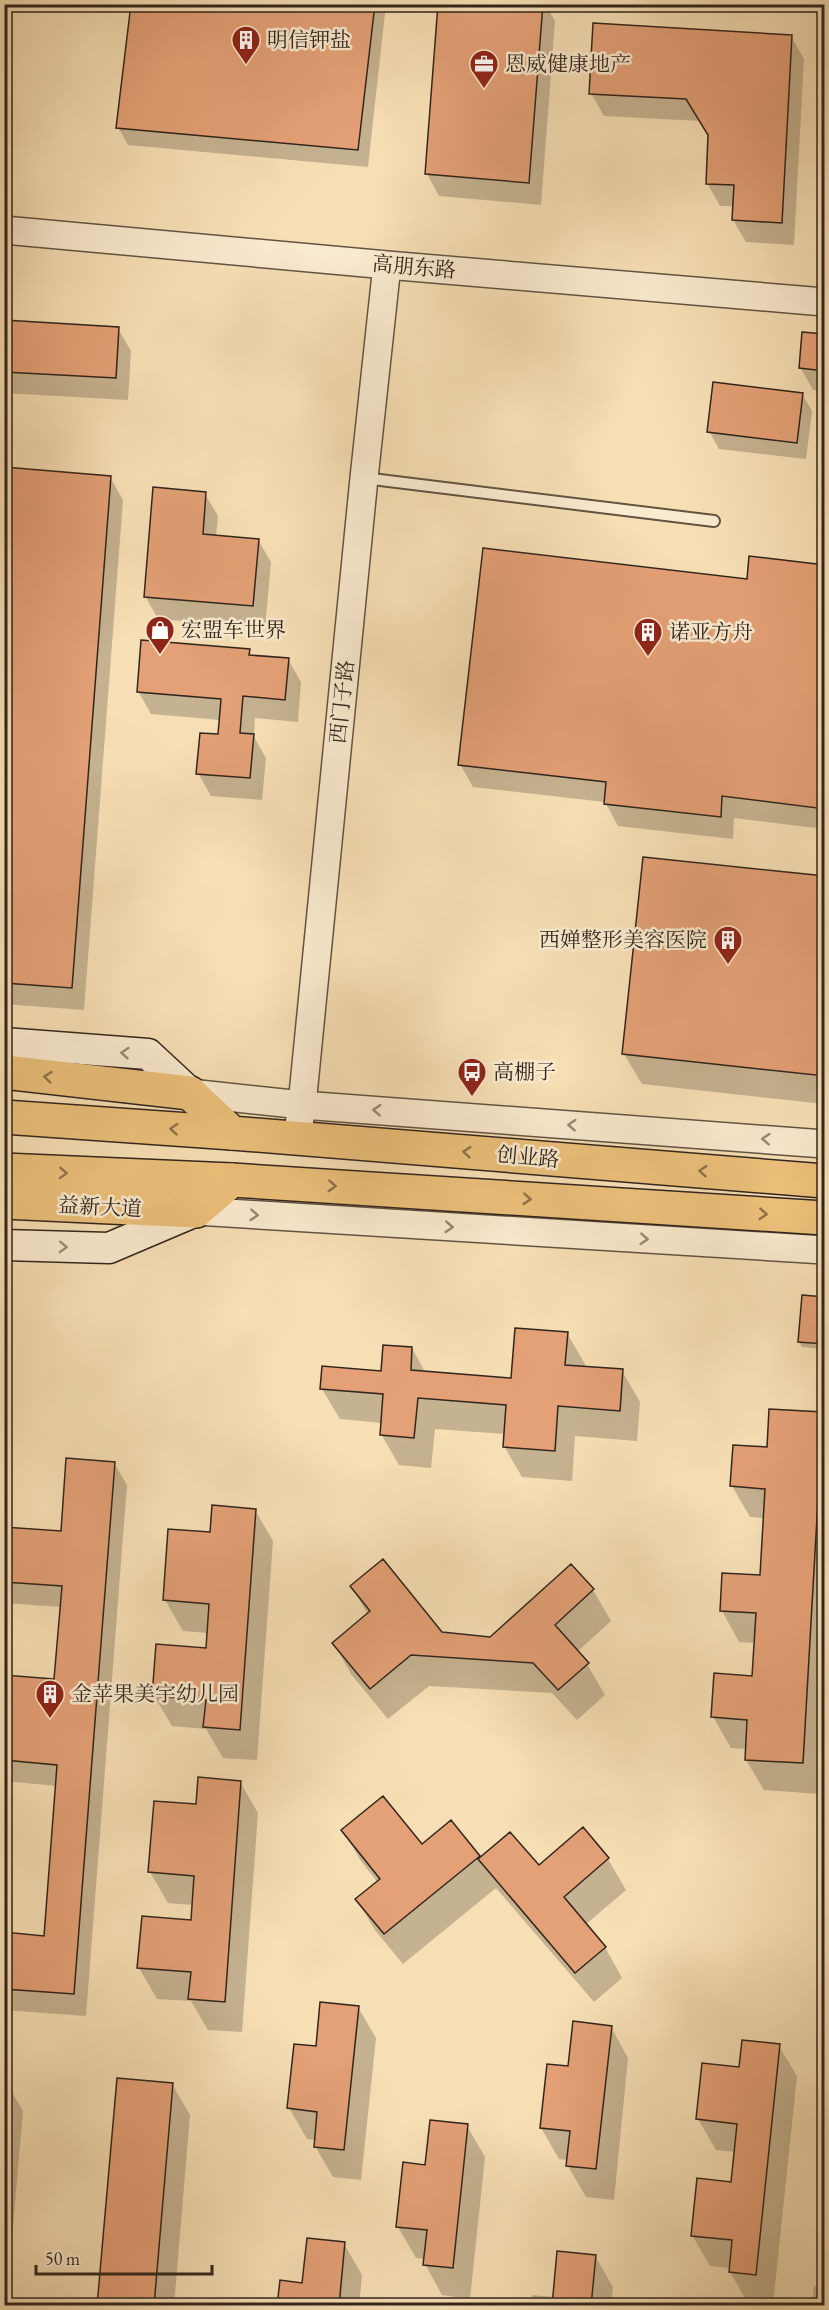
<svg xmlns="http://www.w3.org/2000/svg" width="829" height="2310" font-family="'EB Garamond','Noto Serif SC',serif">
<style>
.shadow{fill:#0003}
.building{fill:#e4a076;stroke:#31251d;stroke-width:1.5}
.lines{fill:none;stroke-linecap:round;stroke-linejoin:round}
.service-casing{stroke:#625443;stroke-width:14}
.tertiary-casing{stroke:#625443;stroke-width:30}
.secondary-casing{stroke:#31251d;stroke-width:33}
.primary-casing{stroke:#31251d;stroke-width:36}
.motorway-casing{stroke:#31251d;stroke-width:36}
.service{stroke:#faeacf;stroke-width:10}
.tertiary{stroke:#faeacf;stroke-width:27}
.secondary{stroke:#faeacf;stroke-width:30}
.primary{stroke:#ecc07a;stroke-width:33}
.motorway{stroke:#ecc07a;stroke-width:33}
.oneway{stroke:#968876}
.oneway2{stroke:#8e724c}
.labels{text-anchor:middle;stroke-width:5;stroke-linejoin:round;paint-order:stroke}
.poi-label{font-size:21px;fill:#31251d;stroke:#faeacf;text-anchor:start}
.street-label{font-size:21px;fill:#31251d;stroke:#faeacf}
</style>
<rect width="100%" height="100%" fill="#f7dfb5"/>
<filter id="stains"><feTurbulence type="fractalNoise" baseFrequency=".00333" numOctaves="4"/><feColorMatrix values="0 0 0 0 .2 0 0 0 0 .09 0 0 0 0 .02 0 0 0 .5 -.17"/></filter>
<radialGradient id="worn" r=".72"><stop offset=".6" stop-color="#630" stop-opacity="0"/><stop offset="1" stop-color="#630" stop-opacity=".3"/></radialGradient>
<path class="shadow" d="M132,4H386L368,167L128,145L118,127Z
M439,4H549L548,9L555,21L541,205L439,196L427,174Z
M791,36L804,59L794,245L746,242L733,220L734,206H720L707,183L710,136L701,121L604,116L591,93Z
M4,322L118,329L131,351L128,400L4,393Z
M824,336V391L813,390L800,367Z
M802,394L812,411L806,459L719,449L709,431Z
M4,469L110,477L123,500L84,1010L4,1004Z
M205,494L218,516L216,536L258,540L271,562L265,628L158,619L145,596Z
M824,566V829L734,818L733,839L618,826L605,802L473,787L460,764L748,580Z
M249,651L252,656L288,659L301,682L298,722L255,718L254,737L266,758L262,800L211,796L198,773L219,736L220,720L151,714L138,691Z
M824,878V1104L642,1084L624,1054Z
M824,1298V1349L802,1347L799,1342Z
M567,1333L585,1364L584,1368L622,1371L640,1402L637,1441L575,1436L572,1481L522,1477L504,1446L505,1434L435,1429L431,1468L399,1465L381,1434L382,1423L340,1419L322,1389L382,1373L412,1348L425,1372L512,1379Z
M822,1414L824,1417V1718L820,1794L764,1790L746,1760L747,1749L731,1748L713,1717L754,1677L756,1643L739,1642L722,1611L761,1577L765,1518L750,1517L732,1486L768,1449Z
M114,1463L127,1485L86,2016L4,2010V1934L45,1937L57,1786L4,1781V1676L56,1680L62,1607L4,1603V1528L62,1533Z
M255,1510L273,1541L257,1760L223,1758L206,1729L172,1726L154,1696L207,1649L208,1633L183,1631L165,1600L212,1534Z
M571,1566L593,1590L611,1621L577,1652L587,1664L605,1695L577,1720L552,1693L429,1686L388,1719L351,1674L334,1643L368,1615L352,1587L441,1633L491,1638Z
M240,1782L258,1813L242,2032L208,2030L191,2001L157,1999L139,1968L193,1921L194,1905L168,1903L150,1872L197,1806Z
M583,1829L608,1859L626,1890L585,1925L605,1947L622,1978L594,2002L496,1888L403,1964L375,1930L357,1900L378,1883L361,1861L343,1831L479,1857L480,1860L538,1867Z
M358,2007L376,2038L361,2180L333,2177L315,2146L316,2140L307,2139L289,2108L317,2048Z
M611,2027L628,2058L614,2200L586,2197L568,2166V2160L559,2159L541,2128L570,2068Z
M779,2046L797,2076L773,2305L748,2303L730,2272V2268L710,2266L692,2235L732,2183L736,2152L716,2150L698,2119L740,2069Z
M5,2080L23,2111L6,2306H4Z
M172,2084L190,2115L174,2306H98Z
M467,2126L485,2157L470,2299L442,2295L425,2264V2259L416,2258L398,2227L427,2166Z
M344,2244L362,2275L359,2306H279Z
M595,2256L613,2287L611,2306H531L532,2295L554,2297Z
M814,2286H824V2306H812Z"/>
<path class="building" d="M131,4H375L358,150L116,128Z
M438,4H543L529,183L425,174Z
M593,23L792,35L782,223L732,220L734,185L706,184L708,135L686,99L589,94Z
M4,320L119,327L116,378L4,372Z
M802,332L825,334V371L799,368Z
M713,382L803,393L797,443L707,432Z
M4,467L111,476L72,988L4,983Z
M153,487L206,492L203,534L259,539L253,606L144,597Z
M483,548L747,579L749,556L825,565V809L722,796L721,817L604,804L606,782L458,765Z
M141,640L250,649L249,655L289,658L285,700L243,696L240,733L254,734L250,778L196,774L200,733L218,734L221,699L137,692Z
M643,857L825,876V1076L622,1054Z
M802,1295L825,1297V1344L798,1342Z
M515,1328L568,1332L565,1365L623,1369L620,1411L558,1406L555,1451L503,1447L506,1405L418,1398L414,1438L380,1435L383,1394L320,1389L322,1366L381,1371L383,1345L412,1347L411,1370L511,1378Z
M769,1409L823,1412L803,1763L745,1760L747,1720L711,1717L714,1673L752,1676L756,1613L720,1611L722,1573L760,1575L765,1489L730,1486L733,1445L767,1447Z
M66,1458L115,1462L74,1994L4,1989V1932L44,1936L57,1765L4,1760V1675L54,1679L62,1586L4,1582V1527L61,1531Z
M212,1505L256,1509L240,1730L203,1727L206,1700L152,1696L156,1644L206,1648L209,1604L163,1600L168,1529L210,1532Z
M383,1559L442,1632L490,1637L571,1564L594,1589L555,1625L589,1663L558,1690L533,1663L411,1655L370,1689L332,1643L370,1611L350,1586Z
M198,1777L241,1781L225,2002L188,1999L191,1972L137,1968L142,1916L191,1920L194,1876L148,1872L154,1801L196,1804Z
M383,1796L422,1844L451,1820L480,1856L384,1934L355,1899L380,1879L341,1830Z
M583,1827L609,1858L564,1897L606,1947L575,1973L478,1859L510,1832L539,1865Z
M320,2002L359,2006L344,2150L314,2147L317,2112L287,2108L294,2044L316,2046Z
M573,2021L612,2026L596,2169L566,2166L570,2131L540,2128L547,2064L568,2066Z
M742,2040L780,2044L756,2275L729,2272L732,2240L691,2236L697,2178L731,2182L737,2124L696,2119L702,2063L739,2067Z
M117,2078L173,2083L154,2306H97Z
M430,2120L468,2124L453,2268L423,2265L427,2230L396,2227L403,2162L425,2165Z
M307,2238L345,2242L339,2306H277L280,2280L302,2283Z
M557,2251L596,2255L591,2306H552Z"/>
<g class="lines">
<g class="service-casing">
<path id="service" d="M364,478L714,521"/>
</g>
<g class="tertiary-casing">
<path id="tertiary" d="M4,230L387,265L824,302
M190,1093L302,1105L824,1144
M297,1138L302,1105L364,478L387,265
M196,1211L824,1250"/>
</g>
<g class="secondary-casing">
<path id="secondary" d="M4,1043L148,1054L190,1093
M4,1245L109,1248L196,1211"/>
</g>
<g class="primary-casing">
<path id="primary" d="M4,1072L190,1093L232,1133L824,1181
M4,1202L196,1211L232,1180L824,1218"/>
</g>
<g class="motorway-casing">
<path id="motorway" d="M4,1117L232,1133
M4,1170L232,1180"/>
</g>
<use href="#service" class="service"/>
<use href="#tertiary" class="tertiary"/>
<use href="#secondary" class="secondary"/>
<use href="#primary" class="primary"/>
<use href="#motorway" class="motorway"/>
</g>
<defs><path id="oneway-chevron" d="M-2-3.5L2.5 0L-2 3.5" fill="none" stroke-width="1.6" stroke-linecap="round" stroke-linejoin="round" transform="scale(1.5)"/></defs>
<g class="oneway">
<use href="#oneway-chevron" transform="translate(125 1053) rotate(-175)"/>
<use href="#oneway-chevron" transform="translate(377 1110) rotate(-176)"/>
<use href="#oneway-chevron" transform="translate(572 1125) rotate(-176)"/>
<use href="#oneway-chevron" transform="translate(766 1139) rotate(-176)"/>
<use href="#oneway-chevron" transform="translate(254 1215) rotate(4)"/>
<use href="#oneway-chevron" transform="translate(449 1227) rotate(4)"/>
<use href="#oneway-chevron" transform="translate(644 1239) rotate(4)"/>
<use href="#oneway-chevron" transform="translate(63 1247) rotate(2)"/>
</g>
<g class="oneway2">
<use href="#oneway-chevron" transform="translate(48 1077) rotate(-174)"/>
<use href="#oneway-chevron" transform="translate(174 1129) rotate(-176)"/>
<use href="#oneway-chevron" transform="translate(467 1152) rotate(-175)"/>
<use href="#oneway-chevron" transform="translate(703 1171) rotate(-175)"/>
<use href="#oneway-chevron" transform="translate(63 1173) rotate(2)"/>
<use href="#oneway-chevron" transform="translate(332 1186) rotate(4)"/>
<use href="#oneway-chevron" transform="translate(527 1199) rotate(4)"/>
<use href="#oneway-chevron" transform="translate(763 1214) rotate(4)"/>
</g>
<defs>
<g id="building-pin" transform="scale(1.5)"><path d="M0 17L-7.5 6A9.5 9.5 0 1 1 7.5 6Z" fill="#8f2418" stroke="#faeacf"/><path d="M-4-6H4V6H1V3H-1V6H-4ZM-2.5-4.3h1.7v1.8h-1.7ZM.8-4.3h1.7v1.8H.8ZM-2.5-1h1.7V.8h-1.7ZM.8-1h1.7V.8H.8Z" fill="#fff"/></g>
<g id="office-pin" transform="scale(1.5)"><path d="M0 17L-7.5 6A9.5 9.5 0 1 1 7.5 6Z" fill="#8f2418" stroke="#faeacf"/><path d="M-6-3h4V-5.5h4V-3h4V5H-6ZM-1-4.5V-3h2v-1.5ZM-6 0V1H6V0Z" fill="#fff"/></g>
<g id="shop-pin" transform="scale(1.5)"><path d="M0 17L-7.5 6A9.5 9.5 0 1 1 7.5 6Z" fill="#8f2418" stroke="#faeacf"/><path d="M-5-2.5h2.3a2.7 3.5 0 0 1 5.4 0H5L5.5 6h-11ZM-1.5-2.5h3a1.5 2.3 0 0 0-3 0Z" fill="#fff"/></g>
<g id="bus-pin" transform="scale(1.5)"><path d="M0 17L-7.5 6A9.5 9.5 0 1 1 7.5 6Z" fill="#8f2418" stroke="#faeacf"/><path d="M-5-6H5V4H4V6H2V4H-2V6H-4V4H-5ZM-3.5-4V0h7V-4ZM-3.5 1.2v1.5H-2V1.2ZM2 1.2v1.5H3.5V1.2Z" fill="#fff"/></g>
</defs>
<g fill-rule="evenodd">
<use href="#building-pin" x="246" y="40"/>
<use href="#office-pin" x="484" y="64"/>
<use href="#shop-pin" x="160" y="630"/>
<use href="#building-pin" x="648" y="632"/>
<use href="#building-pin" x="728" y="940"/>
<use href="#bus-pin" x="472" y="1072"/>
<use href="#building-pin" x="50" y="1694"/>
</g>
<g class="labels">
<g class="poi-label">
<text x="267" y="47">明信钾盐</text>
<text x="505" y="71">恩威健康地产</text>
<text x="181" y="637">宏盟车世界</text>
<text x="669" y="639">诺亚方舟</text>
<text x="707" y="947" text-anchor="end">西婵整形美容医院</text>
<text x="493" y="1079">高棚子</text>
<text x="71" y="1701">金苹果美宇幼儿园</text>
</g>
<g class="street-label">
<text transform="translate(414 267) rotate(5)" y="7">高朋东路</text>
<text transform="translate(342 702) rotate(-84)" y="7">西门子路</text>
<text transform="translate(528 1157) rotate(5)" y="7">创业路</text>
<text transform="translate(100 1207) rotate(3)" y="7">益新大道</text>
</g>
</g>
<rect width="829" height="2310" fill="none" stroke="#f7dfb5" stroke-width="24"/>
<rect x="6" y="6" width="817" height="2298" fill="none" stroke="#31251d" stroke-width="3"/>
<rect x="12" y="12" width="805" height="2286" fill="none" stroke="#31251d" stroke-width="1.5"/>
<path d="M36 2265v9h176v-9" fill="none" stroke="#31251d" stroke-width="3"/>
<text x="45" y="2265" font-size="18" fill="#31251d" stroke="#faeacf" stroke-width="4.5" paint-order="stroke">50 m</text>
<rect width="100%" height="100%" filter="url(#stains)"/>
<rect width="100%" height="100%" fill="url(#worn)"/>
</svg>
